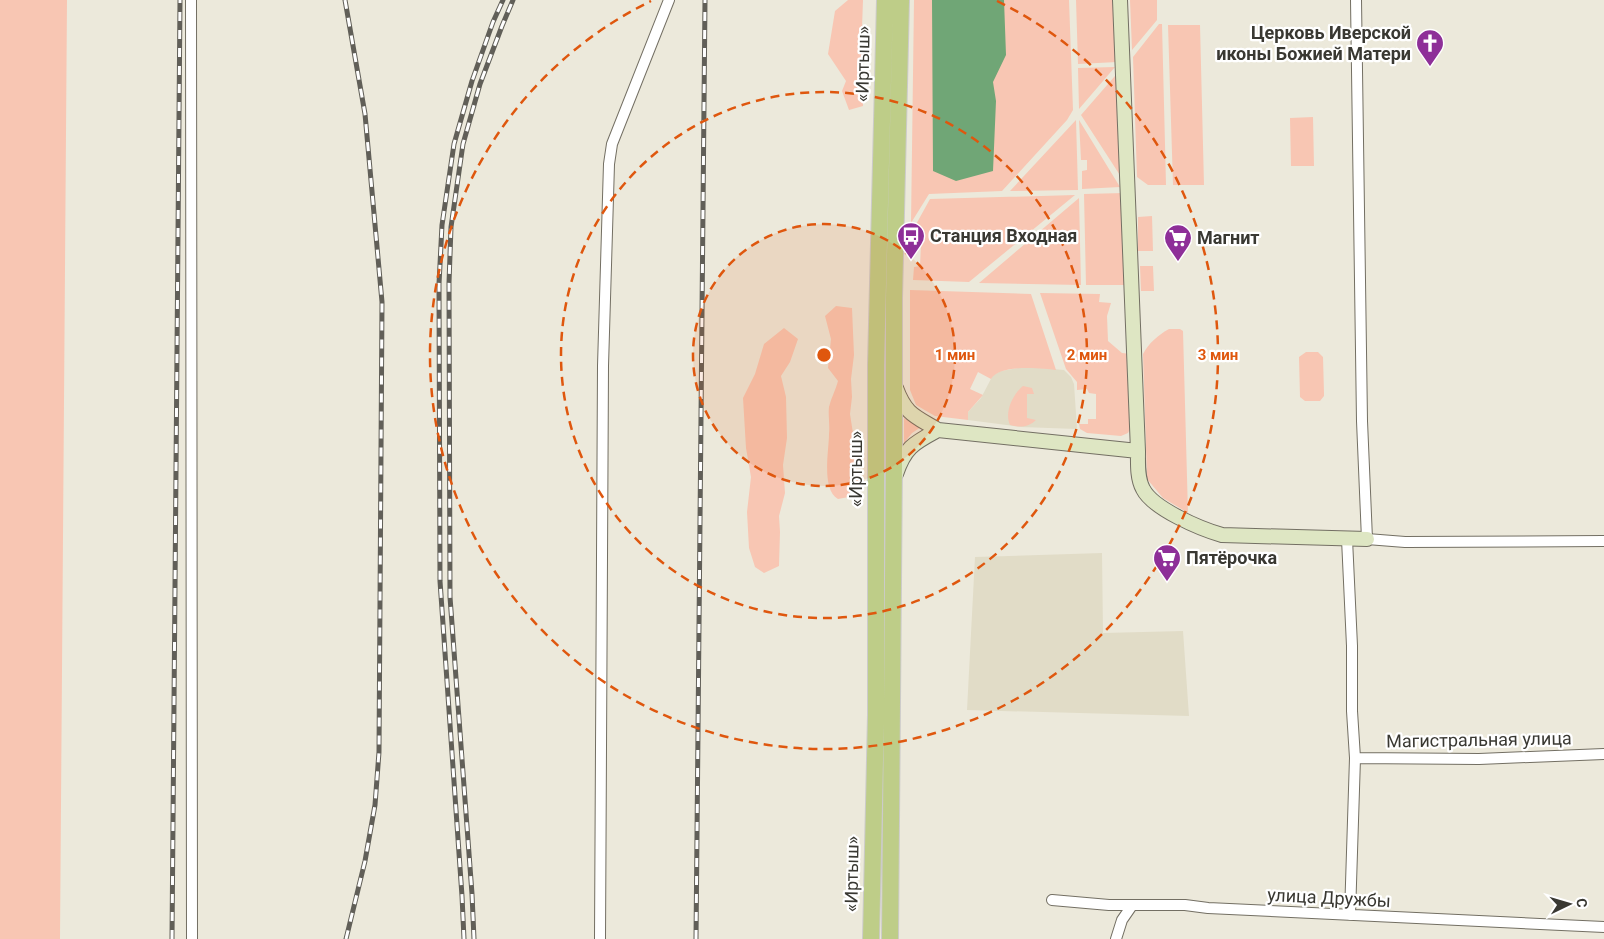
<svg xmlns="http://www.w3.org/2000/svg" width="1604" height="939" font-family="Roboto,sans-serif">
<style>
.built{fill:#e1dcc7}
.green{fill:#f8c6b3}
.water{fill:#70a676}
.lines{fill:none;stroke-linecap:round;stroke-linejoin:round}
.street-casing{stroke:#736f63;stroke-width:12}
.secondary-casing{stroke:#736f63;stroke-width:16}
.primary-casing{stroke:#cccbca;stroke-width:18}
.street{stroke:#fff;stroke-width:10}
.secondary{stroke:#dee6c3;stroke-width:14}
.primary{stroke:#becd88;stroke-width:16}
.rail-casing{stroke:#615f58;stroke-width:5}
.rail{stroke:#fff;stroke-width:3;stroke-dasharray:9;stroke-linecap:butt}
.ring{fill:none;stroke:#df570e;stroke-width:2.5;stroke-dasharray:9 6}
.labels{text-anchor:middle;stroke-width:4.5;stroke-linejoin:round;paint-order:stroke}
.poi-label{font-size:18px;font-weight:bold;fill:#393832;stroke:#fff;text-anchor:start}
.street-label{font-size:18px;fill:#393832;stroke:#fff}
.centre{fill:#df570e;stroke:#fff;stroke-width:2.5}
.ring-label{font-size:15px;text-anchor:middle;font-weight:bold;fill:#df570e;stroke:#fff;stroke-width:4.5;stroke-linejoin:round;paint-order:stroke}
</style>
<rect width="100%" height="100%" fill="#ece9db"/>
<path class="built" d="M1018,368H1042L1064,370L1071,377L1074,384L1077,429L1021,427L968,420V412L981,398L993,375L1001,371Z
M1102,553L1103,633L1183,631L1189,716L967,710L975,557Z"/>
<path class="green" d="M0,0H67L60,939H0Z
M848,0H863L862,28L865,57L861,73L863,85V106L849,110L842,91L846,81L828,54L835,11Z
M914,0H1069L1073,110L1067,120L1002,191L929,194L911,223Z
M1076,0H1116L1117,62L1078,64Z
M1130,0H1157V20L1132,50Z
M1159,24H1162L1166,185H1148L1137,177L1133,57Z
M1168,25H1200L1204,185H1173Z
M1115,67L1079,109L1078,68Z
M1121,69L1125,183L1081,115Z
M1313,117L1314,166H1291L1290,118Z
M1076,120L1078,190L1010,191Z
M1079,120L1120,187L1082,189V171L1087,170V160H1081Z
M1124,193L1126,285H1086L1084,194Z
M1075,195L969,282L913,280L914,267L920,266L921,243H913L914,228L930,199Z
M1079,198L1081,285L979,283Z
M1152,216L1153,251H1138V217Z
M1140,266H1153L1154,291H1141Z
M910,290L1031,294L1056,370C1041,368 1000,364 991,379L978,372L970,389L983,395L968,412V420L935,416L916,405L910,390Z
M1040,293L1100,294L1099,302L1111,303L1107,316L1108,341L1122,353L1131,354L1132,425L1128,433L1121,436L1087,433L1080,429L1079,424H1088V419H1096V394L1089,393L1087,389L1077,390V382L1066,369Z
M836,306L852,308L854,355L851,379L852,397L850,414L857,459L849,497L838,499C821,489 829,451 829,434C830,425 828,415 829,407C831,398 836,389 838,381L828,368L831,339L825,316Z
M784,328L798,339L790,362L781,376L786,397L787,438L783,465L785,493L779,516L780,532L779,566L764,573L755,567L749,548L747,512L751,477L746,448L743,398L755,374L764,344Z
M1169,329H1180L1183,331L1188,513L1163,498L1147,479L1143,354C1149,343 1158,335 1169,329Z
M1306,352H1318L1323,357L1324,393V396L1320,401H1305L1300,397L1299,357Z
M1023,386L1032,388L1034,394H1027V418L1036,420C1029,427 1020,428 1010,425C1004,412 1013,394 1023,386Z
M904,418L921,427L912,433L904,443Z"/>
<path class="water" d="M932,0H1004L1006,55L993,82L996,101L993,171L956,181L933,171Z"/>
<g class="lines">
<g class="street-casing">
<path id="street" d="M191,0L192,939
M1356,0L1362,421L1367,539L1405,542L1604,541
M1347,539L1352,646V711L1355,758L1350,915
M1355,758L1479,759L1604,754
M1052,900L1109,905H1185L1208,908L1604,927
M600,939L603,366L609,164L612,144L669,0
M1116,939L1122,920L1131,907"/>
</g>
<g class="secondary-casing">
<path id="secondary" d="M1120,0L1138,451C1138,463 1137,478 1143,489C1153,509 1201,529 1222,535L1367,539
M896,388C906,415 915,416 938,430L1138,451
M896,474C905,447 914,443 938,430"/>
</g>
<g class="primary-casing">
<path id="primary" d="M871,939L876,715V365L885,0
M890,939L894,463V298L901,0"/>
</g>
<use href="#street" class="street"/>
<use href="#secondary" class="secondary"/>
<use href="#primary" class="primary"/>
<g class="rail-casing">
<path id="rail" d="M345,0L365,114L382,302L379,752L375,805L365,861L346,939
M172,939L180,0
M464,939L462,896L440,581L439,284L442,225L454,144L472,81L493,22L503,0
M474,939L472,894L450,597L449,283L451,227L463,144L480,84L502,26L513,0
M696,939L705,0"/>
</g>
<use href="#rail" class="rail"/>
</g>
<circle cx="824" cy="355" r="131" fill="#df570e" fill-opacity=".12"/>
<g class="ring">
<circle cx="824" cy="355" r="131"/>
<circle cx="824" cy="355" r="263"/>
<path d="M997 1A394 394 0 1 1 651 1"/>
</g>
<defs>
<g id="church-pin" transform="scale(1.4375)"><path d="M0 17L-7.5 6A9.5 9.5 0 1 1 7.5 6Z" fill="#8e2f98" stroke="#fff"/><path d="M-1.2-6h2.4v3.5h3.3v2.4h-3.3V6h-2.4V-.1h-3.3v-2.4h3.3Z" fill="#fff"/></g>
<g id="bus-pin" transform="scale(1.4375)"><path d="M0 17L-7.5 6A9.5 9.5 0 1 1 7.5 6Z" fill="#8e2f98" stroke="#fff"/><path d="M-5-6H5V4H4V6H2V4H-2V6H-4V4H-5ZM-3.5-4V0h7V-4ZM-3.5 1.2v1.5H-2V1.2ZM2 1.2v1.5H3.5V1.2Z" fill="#fff"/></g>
<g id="supermarket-pin" transform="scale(1.4375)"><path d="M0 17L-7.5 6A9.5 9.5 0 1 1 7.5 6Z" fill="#8e2f98" stroke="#fff"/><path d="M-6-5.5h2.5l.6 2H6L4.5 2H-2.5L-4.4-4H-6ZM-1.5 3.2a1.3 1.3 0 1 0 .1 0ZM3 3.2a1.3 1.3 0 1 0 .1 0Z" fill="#fff"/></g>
</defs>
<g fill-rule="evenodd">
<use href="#church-pin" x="1430" y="43"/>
<use href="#bus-pin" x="911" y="236"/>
<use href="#supermarket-pin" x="1178" y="238"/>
<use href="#supermarket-pin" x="1167" y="558"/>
</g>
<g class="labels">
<g class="poi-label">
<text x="1411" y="39" text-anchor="end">Церковь Иверской<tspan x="1411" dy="21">иконы Божией Матери</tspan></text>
<text x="930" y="242">Станция Входная</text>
<text x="1197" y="244">Магнит</text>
<text x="1186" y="564">Пятёрочка</text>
</g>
<g class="street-label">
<text transform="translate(863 64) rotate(-89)" y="6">«Иртыш»</text>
<text transform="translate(856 469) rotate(-90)" y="6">«Иртыш»</text>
<text transform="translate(1479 740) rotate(-1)" y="6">Магистральная улица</text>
<text transform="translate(852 874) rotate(-89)" y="6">«Иртыш»</text>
<text transform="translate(1329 898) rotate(3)" y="6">улица Дружбы</text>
</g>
</g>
<circle cx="824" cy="355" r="8" class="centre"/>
<g class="ring-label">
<text x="955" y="360">1 мин</text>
<text x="1087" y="360">2 мин</text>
<text x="1218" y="360">3 мин</text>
</g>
<g transform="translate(1569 904) rotate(85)" stroke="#ffffff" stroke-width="4" paint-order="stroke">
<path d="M0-4L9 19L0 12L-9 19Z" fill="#393832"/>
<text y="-8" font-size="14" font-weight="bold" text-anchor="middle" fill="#393832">С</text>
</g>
</svg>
